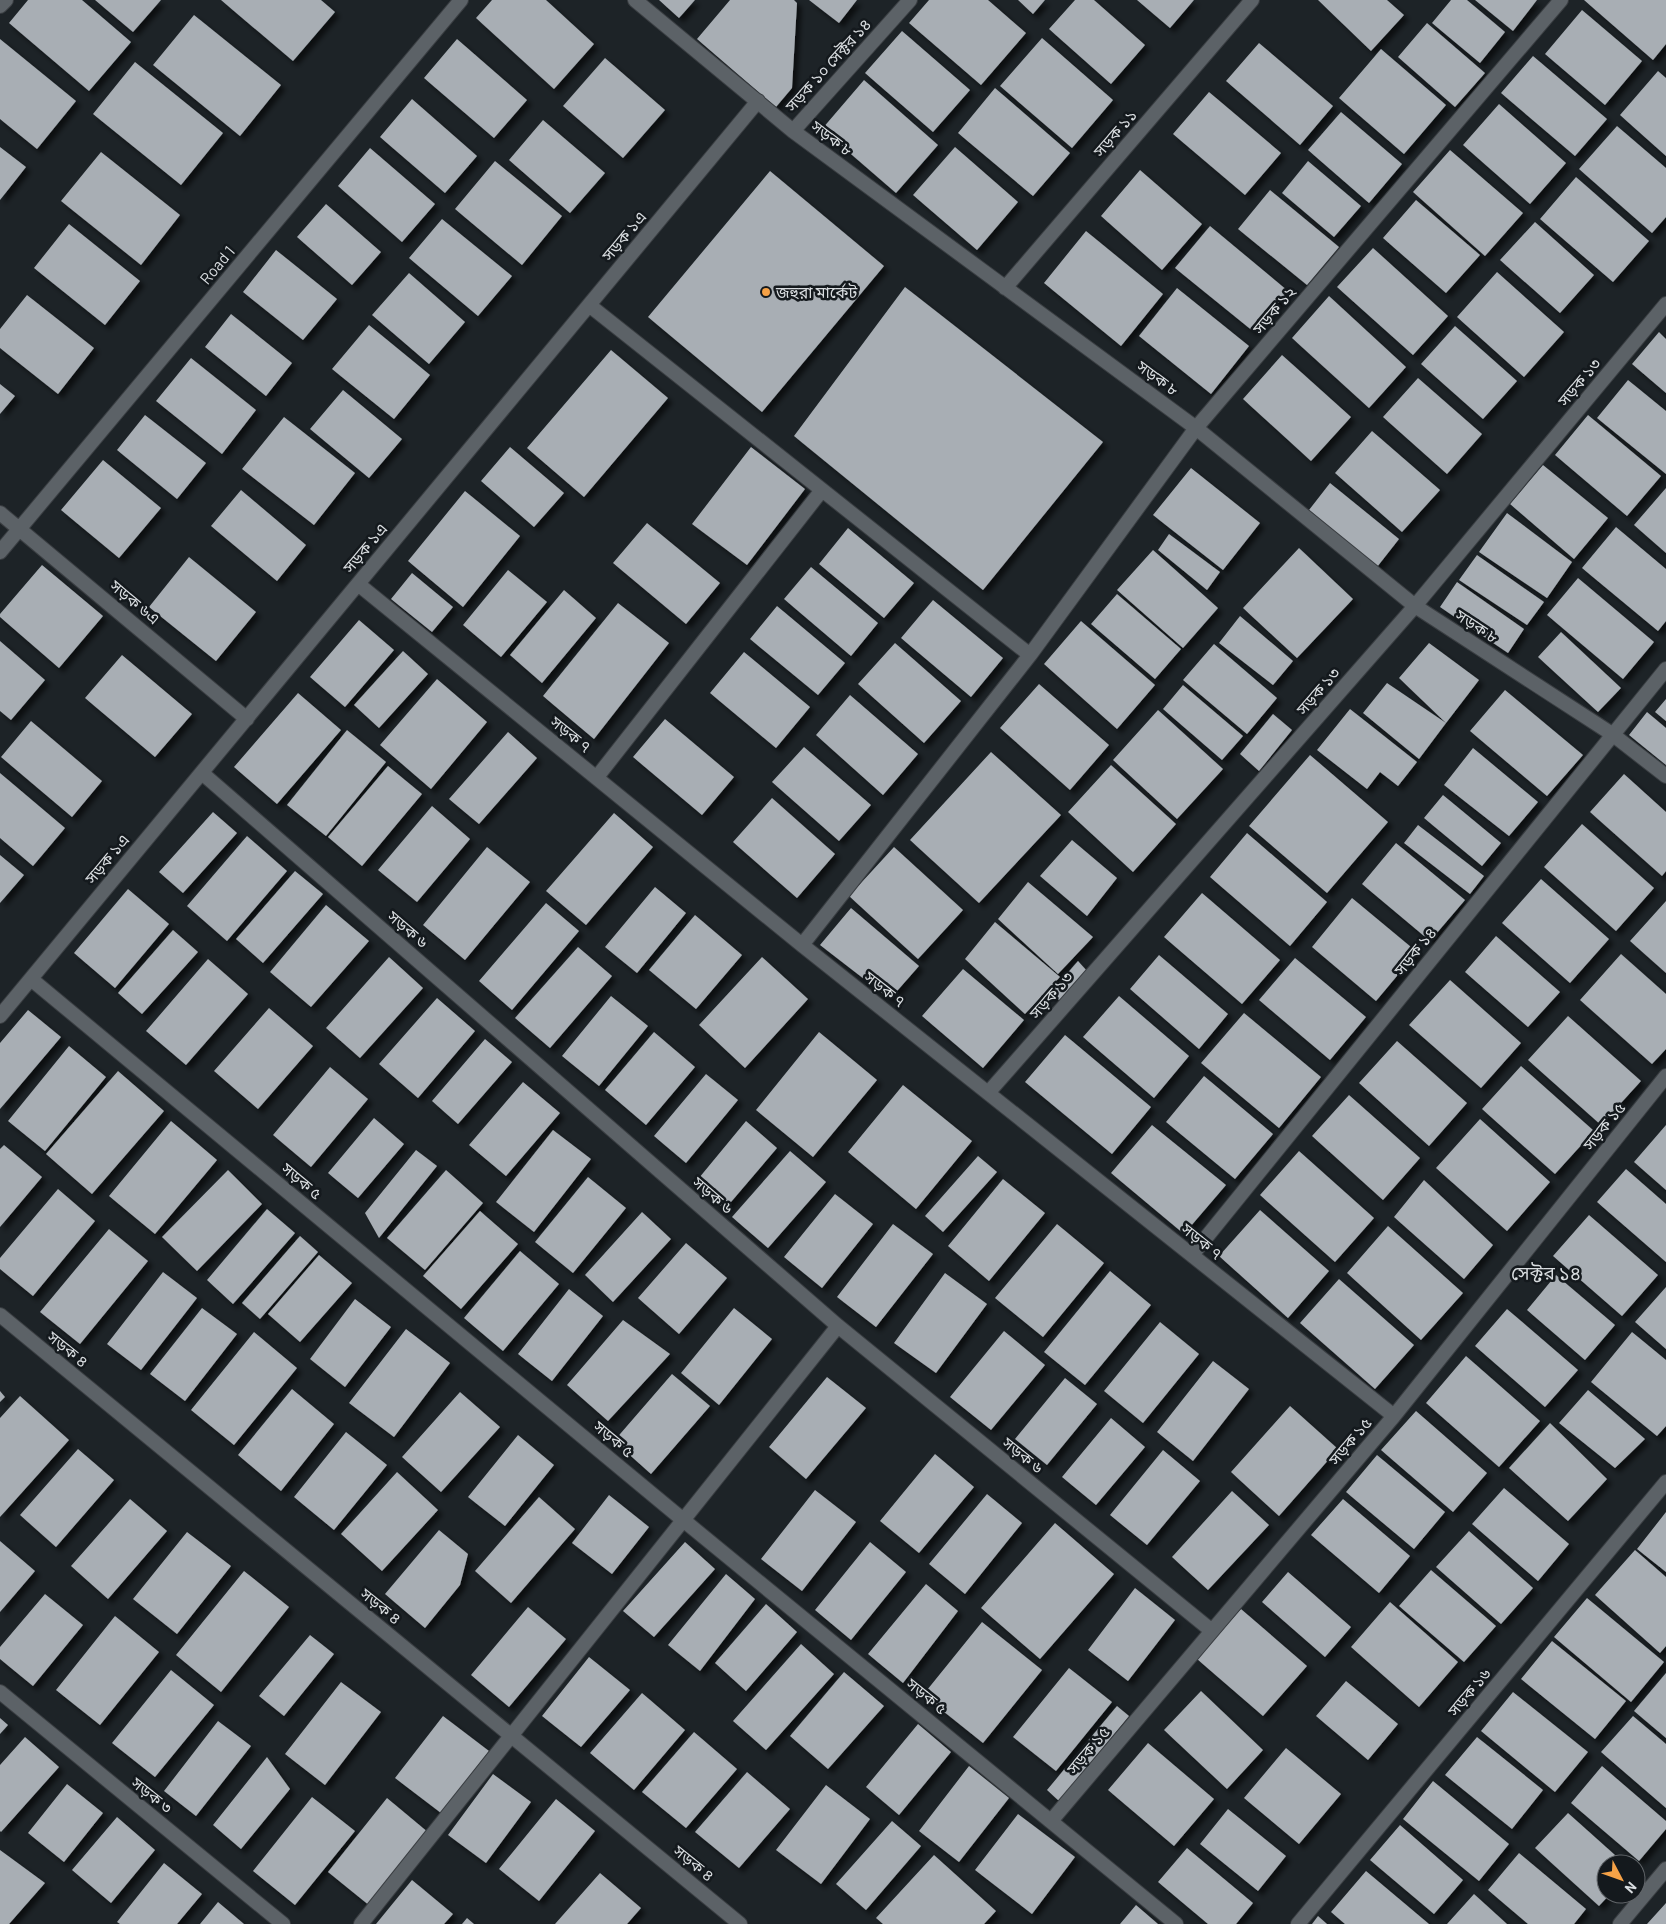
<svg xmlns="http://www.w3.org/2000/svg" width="1666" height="1924" font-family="Barlow,'Noto Sans Bengali',sans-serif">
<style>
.building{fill:#a8aeb4;filter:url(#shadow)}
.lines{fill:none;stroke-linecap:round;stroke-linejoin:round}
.minor-casing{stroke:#3a3e42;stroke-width:16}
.minor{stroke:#5c6267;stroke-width:14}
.poi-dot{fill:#f6a247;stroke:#14191d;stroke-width:2}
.labels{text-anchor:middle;stroke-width:5;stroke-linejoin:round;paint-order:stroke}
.street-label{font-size:16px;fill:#d9dde0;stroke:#14191d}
.poi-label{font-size:16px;fill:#d9dde0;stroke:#14191d;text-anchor:start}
.quarter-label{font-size:19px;fill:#d9dde0;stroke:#14191d}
</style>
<defs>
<filter id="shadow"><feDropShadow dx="4.5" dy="4.5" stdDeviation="2.5" flood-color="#0009"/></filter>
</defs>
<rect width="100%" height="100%" fill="#1d2327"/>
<path class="building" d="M28,0H82L131,42L89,91L9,23Z
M95,0H161L133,32Z
M221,0H321L335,12L293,61Z
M492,0H546L594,44L554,89L476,18Z
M659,0H695L679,18Z
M730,0H794L797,3L792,88L776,107L697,39Z
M809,0H857L839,23Z
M929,0H988L1026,33L981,85L909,23Z
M1018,0H1045L1033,14Z
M1075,0H1094L1145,45L1111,84L1049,29Z
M1137,0H1194L1170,28Z
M1318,0H1387L1404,15L1371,51Z
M1451,0H1467L1505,32L1480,63L1432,23Z
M1475,0H1537L1513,31Z
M1584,0H1666V44L1653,60Z
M1582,10L1642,61L1605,105L1545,54Z
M194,15L281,85L240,136L153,65Z
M1427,23L1485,73L1455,107L1398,57Z
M902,31L970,90L933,132L865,73Z
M1042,38L1113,100L1072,148L1000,86Z
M0,39L76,101L37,149L0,119Z
M457,39L527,100L494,138L424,78Z
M1259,43L1333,106L1300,145L1226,81Z
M1381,49L1446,105L1404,154L1339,98Z
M1533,56L1607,119L1575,156L1501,93Z
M605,58L665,110L623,158L563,106Z
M135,62L223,133L181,185L93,114Z
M1658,71L1666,78V156L1620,115Z
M864,80L938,145L896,193L822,129Z
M995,88L1070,153L1033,196L958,133Z
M1209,92L1281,153L1245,195L1173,134Z
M412,99L477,156L445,193L380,137Z
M1499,104L1566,163L1530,204L1463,145Z
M1341,112L1402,164L1369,203L1308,150Z
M543,120L605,173L570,213L509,160Z
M1617,126L1666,168V217L1652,233L1579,169Z
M0,147L26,167L0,200Z
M955,147L1018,202L977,250L913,195Z
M370,148L435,204L402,242L338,186Z
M1450,150L1523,213L1485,256L1413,192Z
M101,152L180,215L141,265L61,201Z
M495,161L562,216L522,265L455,209Z
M1308,161L1361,206L1334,237L1282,193Z
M1140,170L1202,224L1162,270L1101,216Z
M770,171L884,266L762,412L648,317Z
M1576,177L1649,241L1613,282L1540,219Z
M1270,190L1339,247L1307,285L1238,229Z
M1416,200L1480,255L1446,293L1383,238Z
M326,204L381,252L352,285L297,237Z
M442,219L512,276L478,316L409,258Z
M1535,222L1594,275L1560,313L1500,260Z
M69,224L140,281L105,325L34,268Z
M1210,226L1288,291L1254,332L1175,268Z
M1086,231L1163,294L1121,346L1044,283Z
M1373,248L1448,316L1413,355L1337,287Z
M276,250L337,299L303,340L243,292Z
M1497,272L1564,332L1524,377L1457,317Z
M409,273L465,322L429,364L372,315Z
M905,287L1103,442L983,590L794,436Z
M1177,288L1249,346L1211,394L1139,336Z
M27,295L94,348L58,394L0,348V329Z
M1329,296L1406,367L1369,408L1292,338Z
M231,314L292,363L266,396L205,347Z
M369,325L430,375L394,419L332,369Z
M1455,326L1517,381L1483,419L1421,364Z
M1659,332L1666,339V393L1632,364Z
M611,350L668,398L584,497L527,448Z
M1282,355L1351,417L1311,461L1243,399Z
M191,358L256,410L222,454L156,401Z
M1418,378L1482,434L1447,474L1383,417Z
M1628,380L1666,411V474L1597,418Z
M0,384L15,396L0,414Z
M343,390L402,439L369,478L310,429Z
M145,415L206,463L177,499L117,450Z
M1588,415L1661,476L1627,516L1555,455Z
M284,417L355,473L314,525L242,469Z
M1372,431L1440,490L1402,532L1335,473Z
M510,447L564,493L534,527L481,481Z
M751,447L805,489L747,565L692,524Z
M103,460L161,508L119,558L61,510Z
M1543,465L1608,518L1574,559L1510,504Z
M1191,468L1260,523L1223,570L1153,515Z
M1330,483L1399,539L1377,567L1309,510Z
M1666,488V553L1634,525Z
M241,490L306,545L277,581L211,526Z
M465,491L520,536L463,607L408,561Z
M1507,513L1572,562L1547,598L1479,552Z
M647,523L720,583L686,624L613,563Z
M1616,527L1666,569V621L1658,631L1582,568Z
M848,528L914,583L884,618L819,564Z
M1169,534L1220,572L1207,590L1158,550Z
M1299,548L1353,599L1297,658L1243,608Z
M1153,550L1218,608L1183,648L1117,590Z
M1477,555L1544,602L1527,625L1459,580Z
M189,557L256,612L216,661L149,607Z
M42,565L103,616L59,668L0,617V614Z
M811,567L878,623L851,656L784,599Z
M508,570L547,602L501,657L463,625Z
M412,573L453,607L432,632L391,599Z
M1578,578L1654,642L1623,679L1547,615Z
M1457,582L1524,629L1508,653L1440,607Z
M564,590L596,618L542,683L510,655Z
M1117,594L1181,649L1155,679L1091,624Z
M933,600L1003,658L971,697L901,638Z
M618,603L669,643L594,739L543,696Z
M777,606L845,663L818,695L750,639Z
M1240,616L1293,661L1273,685L1219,643Z
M359,620L394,650L345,707L310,677Z
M1081,621L1155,685L1117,729L1044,664Z
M1561,632L1621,688L1598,712L1538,657Z
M0,641L45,680L11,720L0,711Z
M895,643L961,701L924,743L858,684Z
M1429,643L1479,680L1446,723L1419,759L1363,713L1387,683L1446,723L1399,678Z
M1214,644L1277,698L1247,734L1183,680Z
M403,651L428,674L379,728L354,705Z
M744,652L810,707L776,748L710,693Z
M122,655L192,714L155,757L85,698Z
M437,679L487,722L431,789L380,745Z
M1039,684L1109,745L1070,790L1000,728Z
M1183,685L1243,736L1222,760L1163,709Z
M1505,690L1583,755L1547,796L1470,731Z
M298,693L341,730L277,804L234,767Z
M850,695L918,754L883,795L816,735Z
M1666,699V721L1655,712Z
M1350,709L1417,762L1398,786L1380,772L1367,789L1317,750Z
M1158,710L1223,769L1177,819L1113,760Z
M1647,712L1666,728V765L1629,735Z
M1273,714L1292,730L1259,771L1240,754Z
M665,719L734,777L702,815L633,757Z
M31,721L102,781L72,817L1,757Z
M347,730L386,762L326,836L287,805Z
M508,732L537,758L479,824L449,799Z
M804,747L871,805L839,841L772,782Z
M1473,748L1538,802L1509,836L1444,785Z
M991,752L1061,815L979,903L910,840Z
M1310,755L1388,822L1327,893L1249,826Z
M1111,765L1176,824L1133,872L1068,812Z
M388,766L422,794L362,866L328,837Z
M0,773L65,828L33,866L0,838Z
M1624,774L1666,812V871L1662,876L1590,812Z
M1443,795L1501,843L1482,866L1424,818Z
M772,798L835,854L797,898L733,842Z
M432,806L470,839L417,902L378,870Z
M213,812L237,833L183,893L159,872Z
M614,813L653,847L586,925L546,891Z
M1582,824L1654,888L1616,931L1544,867Z
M1418,825L1484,876L1470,894L1404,843Z
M1247,833L1327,902L1290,946L1210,877Z
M247,836L287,871L227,941L187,906Z
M1072,840L1117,878L1087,916L1040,876Z
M1396,843L1465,900L1430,941L1362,884Z
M487,847L530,882L465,960L423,925Z
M894,847L963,910L918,959L849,896Z
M0,855L24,875L0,903Z
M295,871L323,894L263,963L236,939Z
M1541,879L1609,939L1570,983L1502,923Z
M1028,882L1093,937L1058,974L998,919Z
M655,887L686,913L637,973L605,947Z
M128,889L169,924L115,988L74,953Z
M1202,893L1280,960L1242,1004L1164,937Z
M1352,898L1417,952L1376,1001L1312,947Z
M1666,901V973L1630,941Z
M546,903L579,931L512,1010L479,981Z
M326,905L369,941L311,1007L270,972Z
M851,908L919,966L890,999L820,945Z
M695,915L742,955L696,1009L649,970Z
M995,922L1060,977L1025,1014L965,959Z
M173,930L198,952L142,1014L118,993Z
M1496,936L1560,992L1528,1027L1465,972Z
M578,947L612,976L550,1048L515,1018Z
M1621,954L1666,994V1049L1652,1064L1580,1000Z
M1159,955L1228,1014L1199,1049L1130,989Z
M389,957L423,988L360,1058L326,1028Z
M762,957L808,999L745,1068L699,1025Z
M1295,958L1366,1017L1330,1060L1259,1000Z
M208,959L248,994L186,1065L146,1031Z
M1078,961L1087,971L1061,1002L1051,992Z
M963,969L1024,1020L983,1068L922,1016Z
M1450,980L1521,1043L1481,1088L1409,1025Z
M611,996L648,1026L599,1086L562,1056Z
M1119,996L1189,1056L1154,1098L1083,1037Z
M437,998L475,1031L418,1098L379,1064Z
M269,1008L313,1046L258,1109L214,1071Z
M28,1010L61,1037L0,1109V1043Z
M1244,1013L1321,1077L1279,1128L1201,1063Z
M1568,1016L1641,1081L1601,1125L1528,1060Z
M654,1032L695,1067L646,1125L605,1090Z
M819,1032L877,1080L813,1157L756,1110Z
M1065,1035L1151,1107L1112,1154L1025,1082Z
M485,1039L512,1062L458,1124L432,1101Z
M1397,1041L1467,1103L1429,1146L1359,1083Z
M69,1046L106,1077L45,1151L8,1121Z
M1521,1066L1594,1131L1555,1174L1482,1109Z
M330,1067L368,1099L311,1167L273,1135Z
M118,1071L164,1111L92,1194L46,1154Z
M706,1074L738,1100L686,1163L654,1136Z
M1204,1076L1273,1134L1235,1179L1166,1122Z
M523,1082L560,1113L506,1176L469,1145Z
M903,1085L972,1141L916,1209L848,1152Z
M1349,1095L1420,1158L1383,1200L1312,1136Z
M374,1118L404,1144L358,1198L328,1173Z
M1480,1119L1550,1182L1507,1231L1436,1168Z
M171,1121L217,1160L155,1234L109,1196Z
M746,1121L777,1148L725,1209L694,1184Z
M1152,1125L1226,1185L1184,1234L1111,1173Z
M1666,1125V1190L1634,1162Z
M553,1130L591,1159L534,1232L496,1202Z
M4,1145L42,1177L0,1227V1149Z
M416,1150L437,1166L379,1238L365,1213Z
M790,1151L826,1182L768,1248L732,1217Z
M1299,1151L1374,1218L1335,1262L1260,1195Z
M978,1156L997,1172L943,1232L925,1216Z
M1626,1169L1666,1204V1262L1597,1202Z
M228,1170L262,1204L197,1271L162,1237Z
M446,1170L483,1203L425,1270L387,1238Z
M588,1177L626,1208L573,1273L535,1242Z
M1003,1179L1045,1213L989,1281L948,1246Z
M1424,1180L1493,1245L1464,1279L1394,1217Z
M58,1189L95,1221L33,1296L0,1269V1258Z
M835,1194L873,1224L822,1288L784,1257Z
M267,1209L295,1233L233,1304L207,1280Z
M1260,1210L1329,1271L1288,1318L1219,1256Z
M480,1211L518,1244L461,1309L423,1276Z
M642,1212L671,1239L613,1302L585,1275Z
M1589,1215L1658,1275L1622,1316L1553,1256Z
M893,1224L933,1254L876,1327L837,1297Z
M1057,1224L1104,1263L1043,1337L995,1298Z
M1388,1226L1463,1293L1421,1340L1347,1273Z
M109,1229L148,1261L80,1344L40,1312Z
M300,1236L318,1252L260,1319L242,1303Z
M686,1243L727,1278L679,1334L638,1298Z
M520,1251L559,1284L503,1351L464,1318Z
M319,1255L352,1283L300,1342L268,1314Z
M1110,1271L1151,1305L1085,1385L1044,1352Z
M163,1272L197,1298L141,1370L107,1344Z
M945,1273L987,1304L936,1373L894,1343Z
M1556,1275L1615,1325L1585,1360L1527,1310Z
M1339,1279L1414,1345L1375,1389L1300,1323Z
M1666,1287V1349L1635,1322Z
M569,1289L603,1316L552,1381L518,1354Z
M355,1299L391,1327L345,1387L310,1359Z
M202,1308L237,1334L185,1401L150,1374Z
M734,1308L772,1339L719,1405L681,1373Z
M1507,1309L1578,1370L1545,1407L1475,1346Z
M623,1320L670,1354L608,1421L567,1385Z
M1160,1322L1199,1354L1143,1423L1104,1391Z
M406,1329L450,1363L394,1437L349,1403Z
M1004,1331L1045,1365L991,1430L950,1397Z
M254,1332L297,1368L234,1445L191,1410Z
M1632,1332L1666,1360V1426L1657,1436L1591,1382Z
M1466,1356L1540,1421L1499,1467L1426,1403Z
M1213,1361L1249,1389L1193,1461L1157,1432Z
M672,1374L710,1406L651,1474L614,1441Z
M827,1377L866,1408L806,1479L769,1447Z
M1065,1378L1097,1404L1047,1465L1015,1439Z
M292,1389L334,1424L281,1491L238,1455Z
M1588,1390L1645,1439L1615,1468L1559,1423Z
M0,1391L5,1397L0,1402Z
M460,1392L500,1427L441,1492L402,1457Z
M20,1396L69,1440L0,1517V1418Z
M1290,1406L1338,1449L1279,1516L1231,1472Z
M1416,1411L1487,1473L1453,1512L1381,1450Z
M1111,1418L1145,1447L1096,1505L1062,1477Z
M1550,1423L1607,1479L1568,1521L1509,1468Z
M346,1432L387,1465L334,1530L294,1497Z
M518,1435L554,1465L505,1526L468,1497Z
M78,1449L114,1480L56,1547L20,1515Z
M1163,1450L1200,1481L1147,1545L1110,1515Z
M935,1454L974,1487L919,1553L880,1521Z
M1377,1455L1445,1512L1414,1549L1346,1492Z
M397,1472L438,1510L382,1571L341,1534Z
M1504,1488L1569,1544L1538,1581L1472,1524Z
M815,1490L856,1522L802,1591L761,1559Z
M1232,1491L1269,1525L1208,1590L1172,1557Z
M987,1494L1022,1523L965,1594L929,1564Z
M609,1495L649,1527L612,1574L572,1543Z
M539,1497L575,1529L511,1603L475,1571Z
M130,1499L167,1531L108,1599L71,1566Z
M1343,1499L1410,1556L1379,1593L1311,1535Z
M1666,1512V1572L1637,1549Z
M1055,1523L1114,1574L1040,1659L981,1608Z
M439,1530L468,1554L460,1585L425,1628L385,1594Z
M1469,1531L1533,1588L1501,1624L1436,1567Z
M187,1532L231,1566L177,1634L133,1599Z
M0,1541L35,1571L0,1612Z
M685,1542L715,1569L654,1637L623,1611Z
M870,1542L906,1572L851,1640L815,1610Z
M1635,1550L1666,1577V1646L1660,1653L1595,1595Z
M1431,1570L1496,1626L1464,1662L1399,1606Z
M244,1571L289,1607L221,1692L176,1655Z
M1288,1572L1351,1627L1325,1657L1262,1602Z
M726,1574L755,1599L700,1671L668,1645Z
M926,1584L958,1611L903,1683L868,1654Z
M1135,1588L1175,1620L1128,1681L1088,1650Z
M45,1594L83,1625L33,1686L0,1659V1647Z
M1587,1598L1664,1662L1631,1702L1554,1637Z
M1390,1602L1458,1662L1419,1707L1351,1647Z
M766,1604L797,1632L746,1691L715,1663Z
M528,1607L566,1639L509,1707L471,1675Z
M1241,1609L1307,1666L1263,1716L1197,1659Z
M115,1616L159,1652L100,1725L56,1690Z
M982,1622L1042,1670L983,1743L923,1695Z
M310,1635L334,1654L284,1716L259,1696Z
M1552,1641L1626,1701L1595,1739L1521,1679Z
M801,1644L834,1674L766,1750L733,1721Z
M589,1657L630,1690L581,1747L542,1716Z
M1069,1668L1112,1702L1056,1771L1013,1737Z
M171,1670L214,1705L155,1777L112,1743Z
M844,1672L884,1706L828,1769L790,1736Z
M1666,1673V1738L1634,1711Z
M1346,1681L1398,1724L1368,1760L1316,1716Z
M341,1682L381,1712L325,1785L285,1754Z
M1201,1691L1263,1750L1227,1789L1164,1730Z
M1513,1692L1588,1752L1555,1792L1481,1731Z
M642,1693L685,1730L634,1790L590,1753Z
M1117,1706L1129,1716L1059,1801L1047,1790Z
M443,1716L489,1751L441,1813L395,1778Z
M1633,1716L1666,1744V1808L1601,1752Z
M0,1718L8,1725L0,1734Z
M218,1721L251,1746L196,1816L164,1791Z
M918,1724L951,1752L899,1815L866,1787Z
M694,1732L737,1769L686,1828L642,1792Z
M25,1737L59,1767L1,1832L0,1831V1765Z
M1477,1737L1543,1790L1512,1829L1445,1775Z
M1148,1743L1214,1799L1174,1846L1108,1790Z
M1286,1748L1341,1794L1299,1844L1244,1798Z
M267,1757L290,1789L241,1849L213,1825Z
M969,1766L1009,1798L959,1862L919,1831Z
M1602,1766L1666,1821V1829L1639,1861L1571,1803Z
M747,1772L790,1809L739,1868L695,1832Z
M493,1774L531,1802L486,1863L448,1835Z
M1433,1781L1509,1844L1479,1881L1403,1819Z
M67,1784L103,1813L64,1862L28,1833Z
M826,1785L870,1819L821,1884L776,1850Z
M312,1797L355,1831L295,1905L253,1871Z
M387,1798L429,1833L370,1906L328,1872Z
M556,1799L595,1831L539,1901L499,1869Z
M1228,1809L1286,1856L1258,1891L1200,1844Z
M1568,1813L1625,1864H1606V1894H1610L1599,1906L1535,1848Z
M1018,1814L1075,1857L1032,1914L975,1870Z
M117,1817L155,1850L111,1903L72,1870Z
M892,1821L921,1846L866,1910L836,1884Z
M1400,1825L1463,1880L1434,1914L1370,1860Z
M1187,1848L1253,1903L1236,1924H1208L1158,1882Z
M0,1850L45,1883L9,1924H0Z
M1519,1853L1586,1909L1574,1924H1528L1488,1890Z
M934,1855L996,1911L984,1924H883L876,1918Z
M164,1863L202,1894L177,1924H120L117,1922Z
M1366,1871L1429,1924H1345L1331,1912Z
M600,1873L641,1908L627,1924H555Z
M412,1880L453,1914L444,1924H376Z
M1474,1894L1507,1924H1447Z
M218,1902L244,1924H200Z
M1666,1903V1924H1647Z
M1136,1905L1158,1924H1120Z
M1318,1916L1327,1924H1312Z
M467,1918L474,1924H462Z"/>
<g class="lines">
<g class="minor-casing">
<path id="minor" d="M635,0L793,131L1196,428L1415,606L1612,734L1666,776
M0,6L6,0
M793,131L910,0
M1005,288L1252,0
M589,305L1030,655
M0,513L247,719
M0,552L461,0
M358,584L802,945L1394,1416
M202,773L838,1326L1212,1631
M597,777L822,490
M802,945L1030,655L1196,428L1561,0
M31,979L682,1519L1176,1924
M0,1016L758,101
M988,1093L1415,606L1666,304
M1192,1255L1666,669
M0,1315L740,1924
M0,1692L283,1924
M1051,1821L1394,1416L1666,1076
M361,1924C521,1725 678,1524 838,1326
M1298,1924L1666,1482
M1620,1924L1666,1869"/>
</g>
<use href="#minor" class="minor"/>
</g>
<circle class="poi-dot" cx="766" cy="292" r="5"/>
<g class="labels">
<g class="street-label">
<text transform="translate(828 65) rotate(-48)" y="6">সড়ক ১০ সেক্টর ১৪</text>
<text transform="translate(1115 133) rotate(-49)" y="6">সড়ক ১১</text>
<text transform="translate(832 138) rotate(37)" y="6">সড়ক ৮</text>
<text transform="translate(624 236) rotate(-50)" y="6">সড়ক ১এ</text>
<text transform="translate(217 265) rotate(-50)" y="6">Road 1</text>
<text transform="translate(1274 310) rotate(-50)" y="6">সড়ক ১২</text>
<text transform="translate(1158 378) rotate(36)" y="6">সড়ক ৮</text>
<text transform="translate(1579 382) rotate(-50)" y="6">সড়ক ১৩</text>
<text transform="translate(365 548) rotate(-50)" y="6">সড়ক ১এ</text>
<text transform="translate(135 602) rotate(40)" y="6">সড়ক ৬এ</text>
<text transform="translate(1477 626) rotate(33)" y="6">সড়ক ৮</text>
<text transform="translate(1318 691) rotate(-49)" y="6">সড়ক ১৩</text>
<text transform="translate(571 734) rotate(39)" y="6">সড়ক ৭</text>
<text transform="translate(107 859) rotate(-50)" y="6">সড়ক ১এ</text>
<text transform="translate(408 929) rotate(41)" y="6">সড়ক ৬</text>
<text transform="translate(1415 951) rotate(-51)" y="6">সড়ক ১৪</text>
<text transform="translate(885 989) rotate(38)" y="6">সড়ক ৭</text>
<text transform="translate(1051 995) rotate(-49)" y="6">সড়ক ১৩</text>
<text transform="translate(1604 1126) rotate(-51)" y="6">সড়ক ১৫</text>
<text transform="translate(302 1181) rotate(40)" y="6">সড়ক ৫</text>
<text transform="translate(713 1195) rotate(41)" y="6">সড়ক ৬</text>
<text transform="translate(1202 1241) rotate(39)" y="6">সড়ক ৭</text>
<text transform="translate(68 1349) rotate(39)" y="6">সড়ক ৪</text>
<text transform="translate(614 1439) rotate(40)" y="6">সড়ক ৫</text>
<text transform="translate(1350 1441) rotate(-50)" y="6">সড়ক ১৫</text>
<text transform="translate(1023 1455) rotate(39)" y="6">সড়ক ৬</text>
<text transform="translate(381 1606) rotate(39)" y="6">সড়ক ৪</text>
<text transform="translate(1469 1692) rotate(-50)" y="6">সড়ক ১৬</text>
<text transform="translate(927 1696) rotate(39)" y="6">সড়ক ৫</text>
<text transform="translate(1088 1750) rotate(-50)" y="6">সড়ক ১৫</text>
<text transform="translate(152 1795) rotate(39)" y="6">সড়ক ৩</text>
<text transform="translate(694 1863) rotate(39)" y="6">সড়ক ৪</text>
</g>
<g class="poi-label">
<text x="776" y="298">জহুরা মার্কেট</text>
</g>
<g class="quarter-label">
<text x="1546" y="1280">সেক্টর ১৪</text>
</g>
</g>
<g transform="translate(1621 1879) rotate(131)"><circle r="24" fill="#14191d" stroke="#63676b"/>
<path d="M0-4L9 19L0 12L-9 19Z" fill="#f6a247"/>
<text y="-8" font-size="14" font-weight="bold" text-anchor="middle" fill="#d9dde0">N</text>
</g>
</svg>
